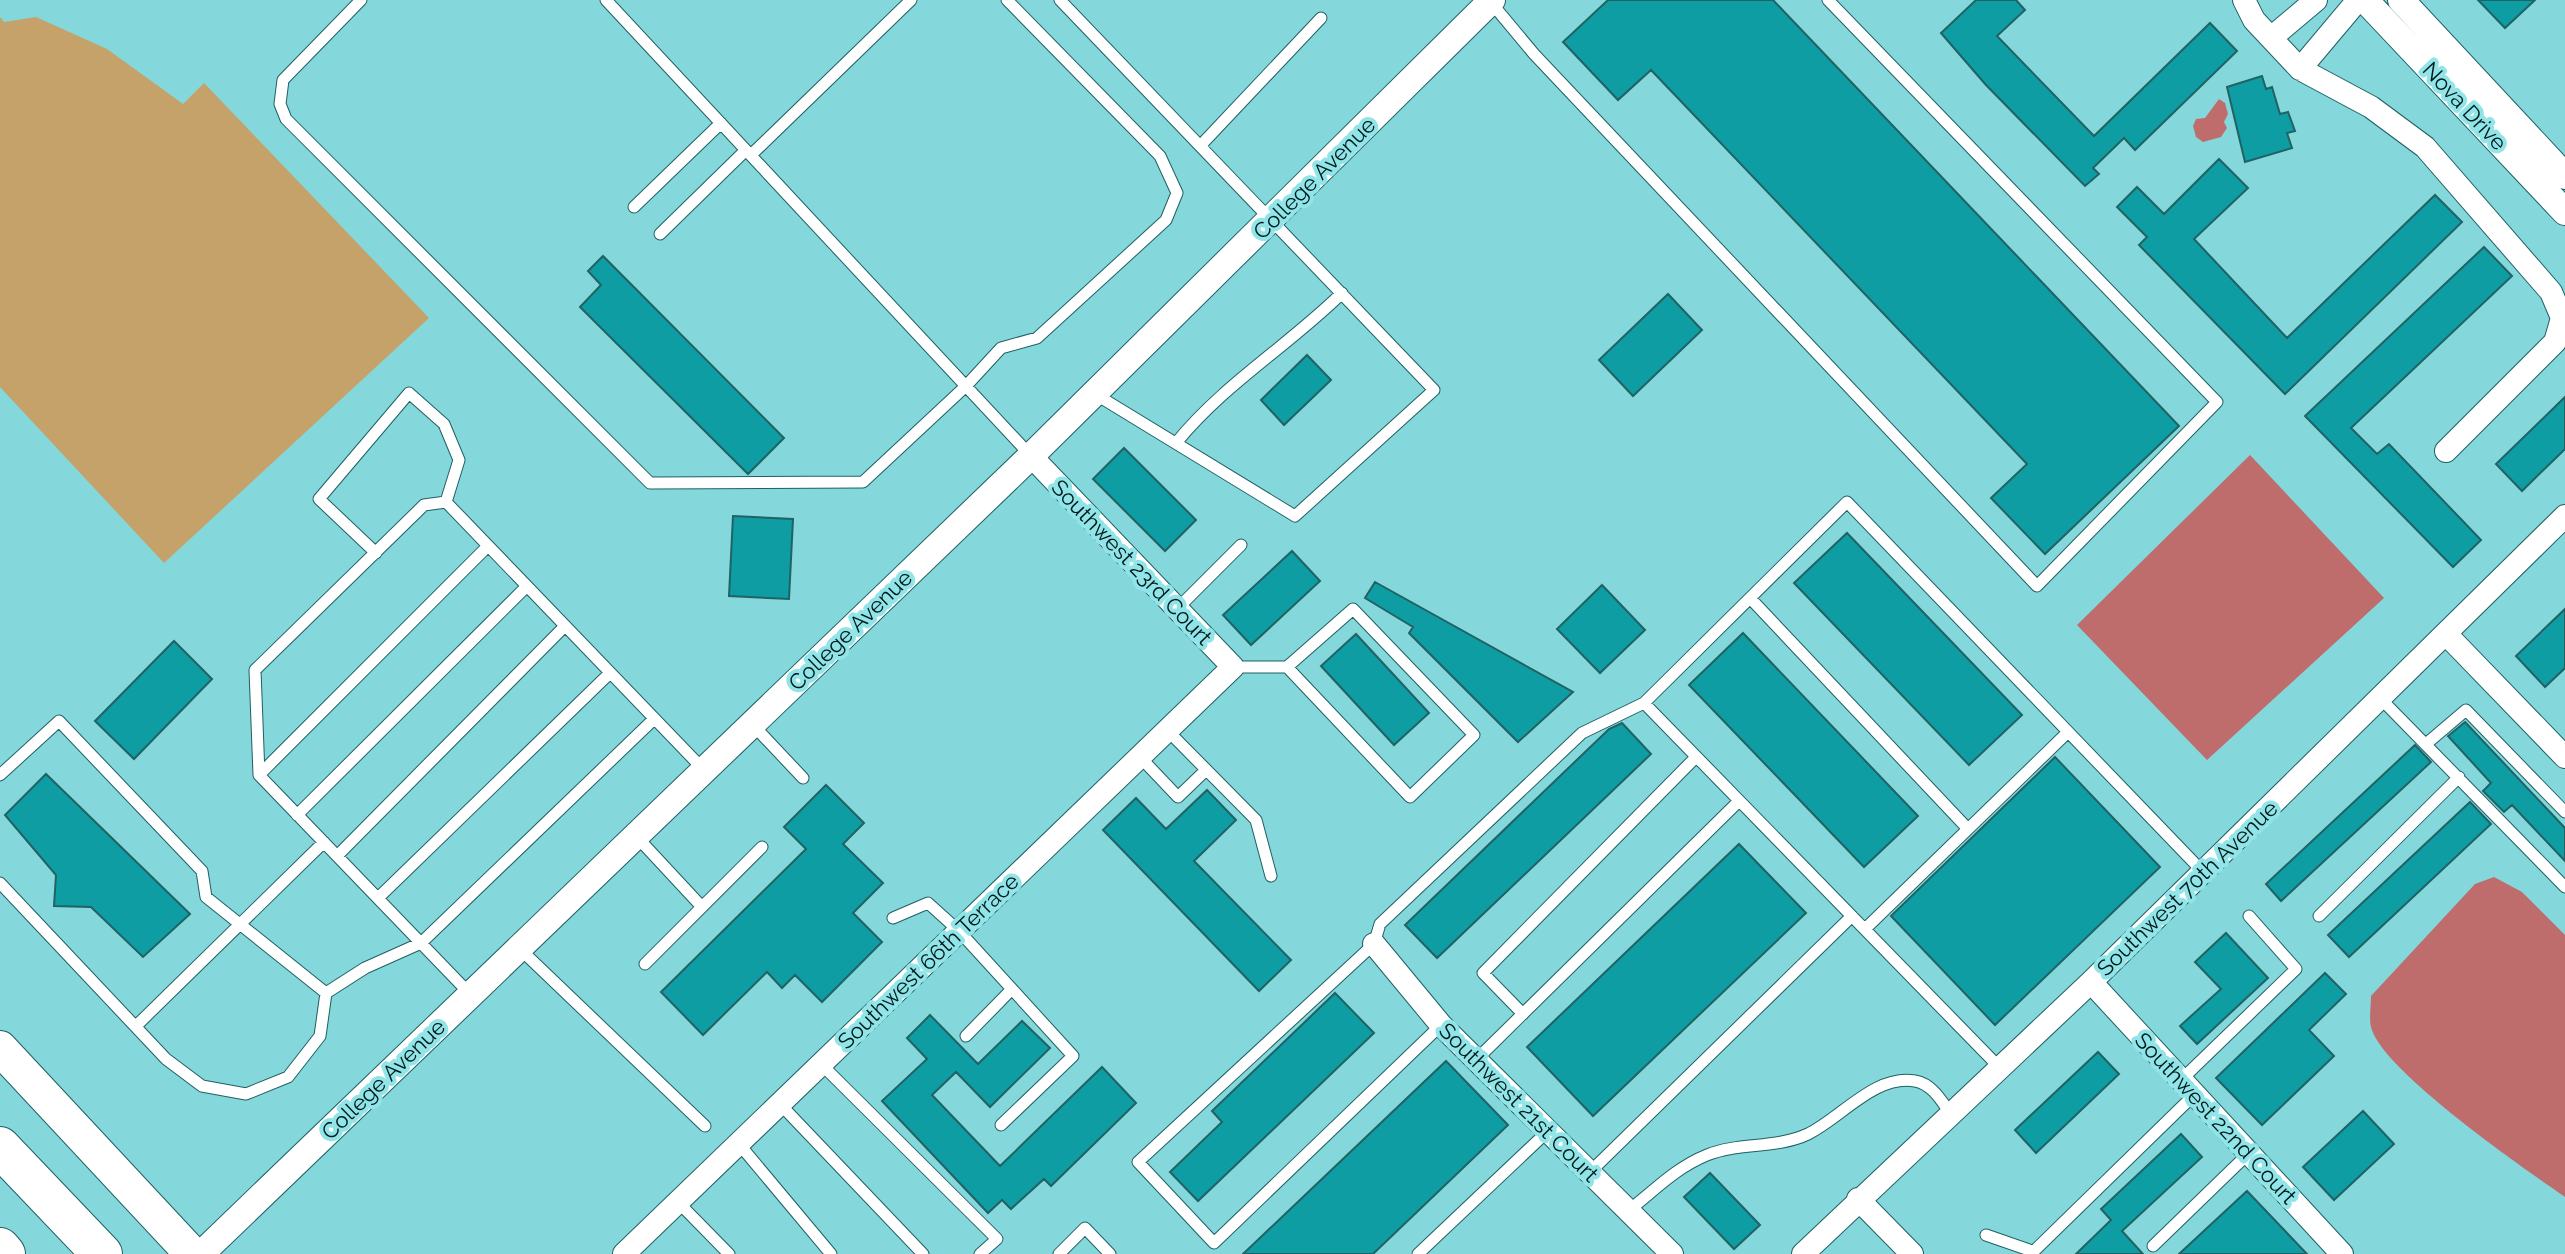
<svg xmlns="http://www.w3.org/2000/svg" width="2565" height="1254" font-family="Raleway,sans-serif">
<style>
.green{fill:#c5a269}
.water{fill:#bf6c6d}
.building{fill:#0e9da2;stroke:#216265;stroke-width:2}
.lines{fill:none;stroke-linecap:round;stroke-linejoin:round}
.service-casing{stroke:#1f6063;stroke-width:13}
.minor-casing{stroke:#1f6063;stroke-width:24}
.tertiary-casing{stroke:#1f6063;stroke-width:28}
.primary-casing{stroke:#1f6063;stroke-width:36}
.motorway-casing{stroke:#1f6063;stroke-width:42}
.service{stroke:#fff;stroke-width:11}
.minor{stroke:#fff;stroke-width:22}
.tertiary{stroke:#fff;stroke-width:26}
.primary{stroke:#fff;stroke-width:34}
.motorway{stroke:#fff;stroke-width:40}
.labels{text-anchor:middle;stroke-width:8;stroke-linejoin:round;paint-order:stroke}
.street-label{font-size:22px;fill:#011a1b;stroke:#91e4e7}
</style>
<rect width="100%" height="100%" fill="#84d7da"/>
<path class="green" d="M0,17L4,22L36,17L107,49L183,104L204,83L429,318L164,563L0,387Z"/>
<path class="water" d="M2219,99L2225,103L2228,114L2224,122L2227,128L2221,137L2203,142L2196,137L2193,126L2196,119L2205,118Z
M2250,455L2384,598L2207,760L2077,625Z
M2494,877L2522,892L2565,935V1197C2525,1169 2381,1070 2371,1027C2369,1018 2371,1005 2371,996L2475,884Z"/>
<path class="building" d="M1608,0H1773L2179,426L2045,554L1991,498L2027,464L1651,70L1618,100L1563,42Z
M1976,0H2016L2025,10L1997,36L2094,136L2210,23L2237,51L2135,150L2124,138L2093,168L2099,174L2085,186L1986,85L1941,33Z
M2478,0H2535L2505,28Z
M2262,76L2266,89L2272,87L2280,114L2288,112L2295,131L2287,133L2292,148L2245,162L2227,87Z
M2219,159L2248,188L2194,239L2287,338L2435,195L2462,222L2285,394L2139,245L2147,237L2117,207L2137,187L2164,214Z
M2484,247L2512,276L2351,428L2377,454L2389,444L2481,540L2453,567L2305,416Z
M603,256L784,438L748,474L580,307L601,285L588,271Z
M1668,294L1702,330L1633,396L1599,360Z
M1307,355L1331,380L1284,425L1261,400Z
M2565,397V449L2522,491L2496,464Z
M1124,448L1196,520L1165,551L1093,479Z
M733,516L793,519L789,599L729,596Z
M1847,533L2022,715L1969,765L1794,583Z
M1292,551L1320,581L1251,645L1223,615Z
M1375,582L1573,692L1518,742L1409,633L1413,627L1365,598Z
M1602,585L1645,630L1600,673L1557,629Z
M2565,609V668L2545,687L2516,656Z
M1743,633L1918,816L1864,867L1689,685Z
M1356,634L1429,713L1394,745L1321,666Z
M174,641L212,679L134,759L95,721Z
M2465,722L2565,828V861L2512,805L2504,812L2483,791L2491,783L2448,736Z
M1622,723L1651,754L1437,958L1405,925L1609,729Z
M2415,745L2431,762L2281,901L2266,884Z
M2055,757L2160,867L1995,1025L1891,916Z
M46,774L190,914L143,957L91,907L54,906L56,875L5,815Z
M826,785L864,823L843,844L883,883L853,913L882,942L822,1002L795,975L782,988L767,972L703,1035L661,992L806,849L784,827Z
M1207,790L1236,820L1194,861L1291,960L1259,991L1103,830L1136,798L1166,829Z
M2470,802L2491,824L2349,957L2328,935Z
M1739,844L1806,913L1593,1116L1527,1047Z
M2226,933L2268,978L2197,1044L2180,1026L2221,989L2195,962Z
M2325,973L2346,994L2309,1030L2334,1056L2262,1125L2216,1078Z
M1335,993L1374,1033L1198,1201L1170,1172L1222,1122L1212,1111Z
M930,1015L978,1064L1022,1021L1050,1048L990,1107L956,1072L932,1095L1000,1166L1102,1067L1136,1103L1051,1186L1044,1179L1011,1209L1002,1200L988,1213L882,1101L927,1059L907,1038Z
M2098,1052L2119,1074L2036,1153L2015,1130Z
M1446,1061L1508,1125L1373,1254H1243Z
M2363,1111L2394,1144L2334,1200L2303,1167Z
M2181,1134L2202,1157L2122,1231L2143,1254H2076L2111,1220L2101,1209Z
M1710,1173L1760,1225L1734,1249L1684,1197Z
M2247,1191L2307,1254H2179Z"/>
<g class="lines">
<g class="service-casing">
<path id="service" d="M361,0L283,80L280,104L286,119L650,483L863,482L966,386L1001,348L1037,338L1166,220L1177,193L1160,156L1007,0
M606,0L1031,456
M1060,0L1434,390L1295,516L1095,394
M1489,0L1534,54L2037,586L2217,402L1828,0
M1201,145L1321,18
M751,155L911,0
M634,207L721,123
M660,234L746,150
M1176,443C1224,384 1288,346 1342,293
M376,553L319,499L409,393L444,424L459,460L446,502
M1750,598L1968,829
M1177,609L1241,545
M1233,667H1287L1353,609L1474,735L1410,797L1287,667
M2381,699L2565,887
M1644,703L1999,1067
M753,725L803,778
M1167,730L1256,820L1271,876
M2426,744L2466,710L2565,812
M1140,757L1178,797L1206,770
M0,775L59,721L202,871L206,897L326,993
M259,775L488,546
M297,815L527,586
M636,836L702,907
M337,856L565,626
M0,883L166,1059L202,1086L246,1094L288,1077L320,1036L326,993
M378,898L610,673
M2319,916L2459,777
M893,918L928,903L959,931L1073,1056L1001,1125
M1865,929L2068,732
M520,949L705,1126
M645,964L762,847
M326,993L365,968L421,943L654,719
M470,994L259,775L255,670L424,505L446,502L704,770
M1523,1014L1483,973L1696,757
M1441,1025L1214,1243L1138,1162L1374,944L1380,924L1582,733L1644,703L1847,502L2203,872
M136,1026L324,842
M966,1036L1012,989
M1478,1058L1739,801
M821,1064L997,1239L980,1254
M2181,1080L2296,969L2249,916
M780,1104L923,1254
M739,1144L831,1254
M1589,1173L1852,916
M678,1202L729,1254
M1628,1211C1654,1191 1675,1168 1707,1155C1739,1142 1776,1149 1808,1134C1841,1118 1875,1074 1915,1081C1932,1084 1941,1100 1950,1113
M1986,1235L2032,1251
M2153,1246L2249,1153
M1059,1254L1085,1228L1110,1254
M1418,1254L1548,1131
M2031,1254L2195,1094"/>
</g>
<g class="minor-casing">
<path id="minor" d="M2244,0L2254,20L2300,69L2371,107L2425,147L2551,292L2562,318L2555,342L2446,451
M2271,38L2316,0
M2300,69L2358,0
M2447,635L2565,757
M1374,944L1441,1025L1672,1254
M2091,982L2342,1254
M1858,1199L1912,1254
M624,1254L1233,667L1031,456
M1803,1254L2091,982L2565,516"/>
</g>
<g class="tertiary-casing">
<path id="tertiary" d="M2365,0L2565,212
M2401,0L2565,176
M201,1254L1031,456L1492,0"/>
</g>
<g class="primary-casing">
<path id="primary" d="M0,1048L192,1254"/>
</g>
<g class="motorway-casing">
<path id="motorway" d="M0,1147L102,1254
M0,1248L5,1254"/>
</g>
<use href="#service" class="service"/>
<use href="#minor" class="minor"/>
<use href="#tertiary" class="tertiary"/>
<use href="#primary" class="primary"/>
<use href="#motorway" class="motorway"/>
</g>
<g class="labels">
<g class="street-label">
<text transform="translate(2465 106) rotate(47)" y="8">Nova Drive</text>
<text transform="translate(1314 178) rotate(-45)" y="8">College Avenue</text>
<text transform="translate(1132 562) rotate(46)" y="8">Southwest 23rd Court</text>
<text transform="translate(850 630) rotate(-44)" y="8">College Avenue</text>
<text transform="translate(2187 888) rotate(-44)" y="8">Southwest 70th Avenue</text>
<text transform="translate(928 961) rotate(-44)" y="8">Southwest 66th Terrace</text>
<text transform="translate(383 1079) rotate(-44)" y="8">College Avenue</text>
<text transform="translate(1519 1102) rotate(45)" y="8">Southwest 21st Court</text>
<text transform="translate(2216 1118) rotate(47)" y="8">Southwest 22nd Court</text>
</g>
</g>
</svg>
